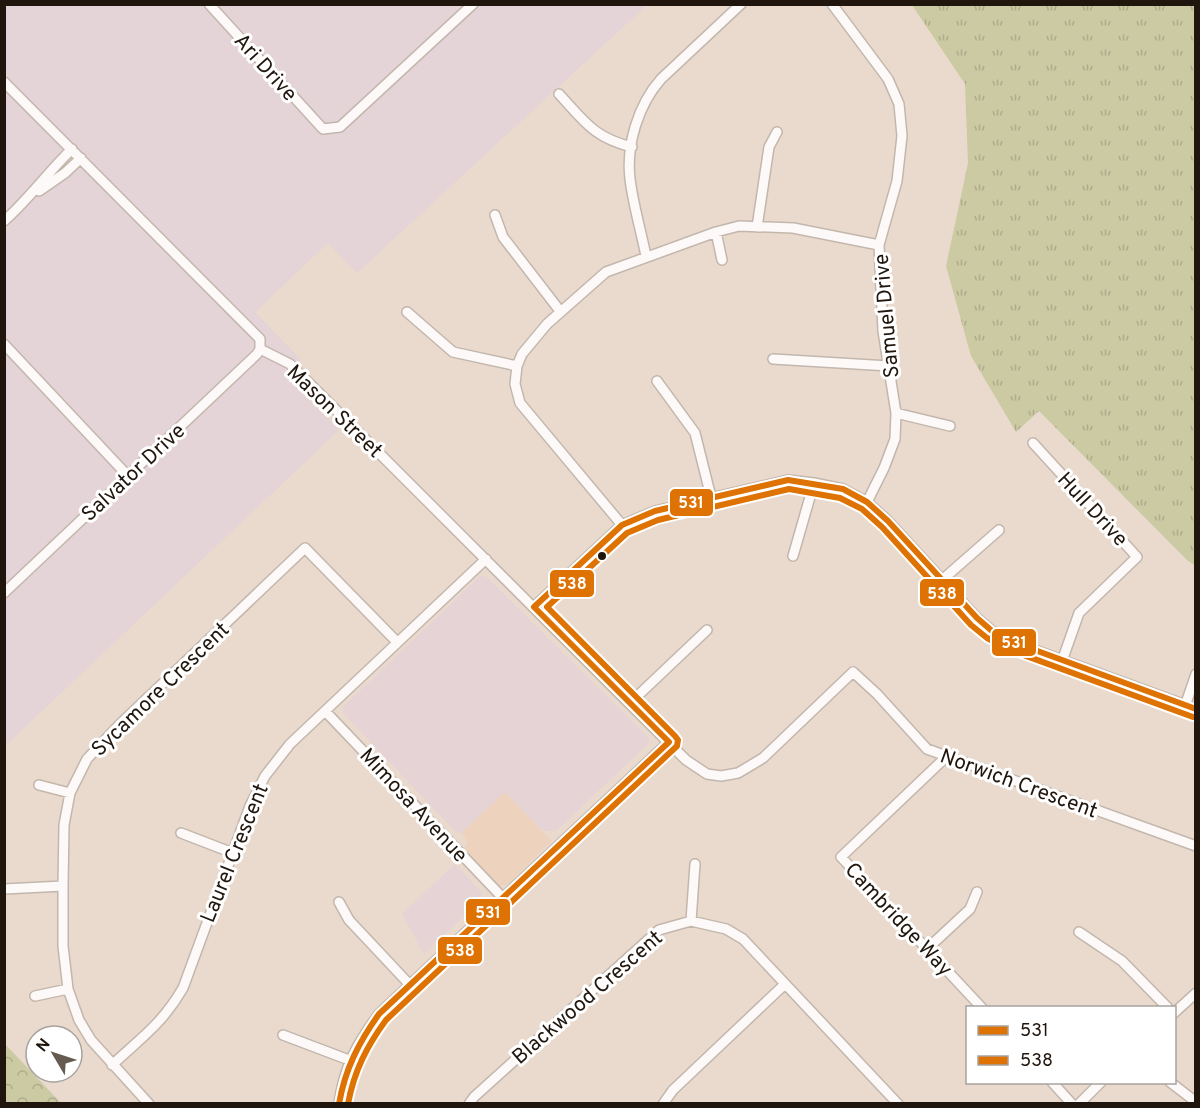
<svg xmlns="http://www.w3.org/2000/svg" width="1200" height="1108" font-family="Overpass,sans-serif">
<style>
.built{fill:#edd3bd}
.industrial{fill:#e4d3d7}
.education{fill:#e5d3d6}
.grass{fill:url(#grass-tufts)}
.park{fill:url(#park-crowns)}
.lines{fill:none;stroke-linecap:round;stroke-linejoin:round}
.street-casing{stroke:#c3b7ad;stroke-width:12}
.street{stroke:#fcf9f8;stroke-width:9}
.bus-1-casing{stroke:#fff;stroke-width:10}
.bus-2-casing{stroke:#fff;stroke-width:10}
.bus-1{stroke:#de7202;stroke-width:6}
.bus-2{stroke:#de7202;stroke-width:6}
.bus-dot{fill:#20160d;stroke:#fff;stroke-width:2}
.labels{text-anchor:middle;stroke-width:6;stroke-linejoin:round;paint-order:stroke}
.street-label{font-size:21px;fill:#20160d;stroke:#fff}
.line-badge{stroke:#fff;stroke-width:2}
.badge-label{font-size:16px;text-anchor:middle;font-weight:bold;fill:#fff}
</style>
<defs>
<pattern id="grass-tufts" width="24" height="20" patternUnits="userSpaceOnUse" patternTransform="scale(1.5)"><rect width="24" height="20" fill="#cbcaa3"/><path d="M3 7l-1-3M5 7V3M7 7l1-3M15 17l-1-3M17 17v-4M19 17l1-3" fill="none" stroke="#aead8b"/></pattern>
<pattern id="park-crowns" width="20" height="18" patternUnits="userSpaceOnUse" patternTransform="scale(1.5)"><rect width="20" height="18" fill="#cbcaa3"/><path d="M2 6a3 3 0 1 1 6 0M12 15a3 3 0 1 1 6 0" fill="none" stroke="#aead8b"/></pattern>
</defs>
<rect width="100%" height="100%" fill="#e9dacd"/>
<path class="built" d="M505,792L552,841L507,885L499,886L462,849L467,844V841L461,833Z"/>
<path class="industrial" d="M5,5H647L357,273L328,243L255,312L301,360L285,375L339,430L5,746Z"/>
<path class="education" d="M480,576L487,577L649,738V743L556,831H543L505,792L461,833L456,832L343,713L344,706Z
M455,864L482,893L481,901L424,954L402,914Z"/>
<path class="grass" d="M912,5H1195V565L1188,561L1039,411L1016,432L971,356L946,266L968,163L965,84Z"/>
<path class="park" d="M4,1043L61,1103H5Z"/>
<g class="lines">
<g class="street-casing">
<path id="street" d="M209,4L323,129L340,127L473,4
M832,4L888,79L899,104L902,136L897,181L879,245L883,331L896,413L895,439L884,468L867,502
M4,82L260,339V349
M559,94C584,121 594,138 632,147
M39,191L65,173L81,158
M495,215L503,237L560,311
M4,221C29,199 48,172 72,149
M757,227L769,147L777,132
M716,232L722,260
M646,256C641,231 633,204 630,179C626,145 638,105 661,79L741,4
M407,312L453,352L517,366
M4,344L128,476
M260,349L290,364L686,760L707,774L721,776L738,773L763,758L853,672L877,694L927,749L1196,846
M773,359L889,366
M657,381L695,433L711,497
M896,413L950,426
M1033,443L1137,557L1079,613L1062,661
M622,525L520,403L515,384L517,366L522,354L547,324L606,272L716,232L739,226L793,228L879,245
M793,556L814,483
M942,580L999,530
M4,593L257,354L260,349
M534,607L622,525L655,511L788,480L814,483L843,489L867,502L888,521L977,618L992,631L1013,642L1196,709
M630,703L707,630
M1185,706L1196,674
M325,711L503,898
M946,757L841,857L982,1008
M39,785L70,793
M181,833L233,853
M4,889L63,886
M339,902L349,920L410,985
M691,921L695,864
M1079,932L1122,961L1168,1008
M927,949L970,909L977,892
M35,996L68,989
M1174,1013L1196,993
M283,1035L349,1060
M112,1065C142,1037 162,1024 183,988L250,806L265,776L290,744L486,559
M1052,1082L1072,1104
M1170,1082L1196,1102
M149,1104L91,1040L79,1020L68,989L63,946V886L64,825L70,793L87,759L119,725L305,548L397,642
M339,1104C344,1066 357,1044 379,1014L669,742
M469,1104L474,1097L659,930L691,921L726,929L743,939L898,1104
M663,1104L673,1090L785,984
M1079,1104L1101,1082"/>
</g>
<use href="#street" class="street"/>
<g class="bus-1-casing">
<path id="bus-1" d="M534,607L622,525L655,511L788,480L843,489L867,502L888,521L977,618L992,631L1013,642L1196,709
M534,607L669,742
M339,1104C345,1069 359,1042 379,1014L669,742"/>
</g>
<g class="bus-2-casing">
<path id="bus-2" d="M348,1104C354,1071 367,1046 386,1020L677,746L678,740L675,736L547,607L627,533L658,520L789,489L840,498L862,509L882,527L971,625L987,638L1010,650L1193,717"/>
</g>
<use href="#bus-1" class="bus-1"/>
<use href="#bus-2" class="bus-2"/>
</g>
<circle class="bus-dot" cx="602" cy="556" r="5"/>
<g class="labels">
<g class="street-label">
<text transform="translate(266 67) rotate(48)" y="7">Ari Drive</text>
<text transform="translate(886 316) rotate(-95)" y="7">Samuel Drive</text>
<text transform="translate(335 411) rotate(44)" y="7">Mason Street</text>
<text transform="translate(133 472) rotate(-43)" y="7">Salvator Drive</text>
<text transform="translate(1093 509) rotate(47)" y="7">Hull Drive</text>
<text transform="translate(160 689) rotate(-44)" y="7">Sycamore Crescent</text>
<text transform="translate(1019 783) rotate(20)" y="7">Norwich Crescent</text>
<text transform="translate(414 805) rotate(47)" y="7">Mimosa Avenue</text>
<text transform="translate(234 853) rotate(-68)" y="7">Laurel Crescent</text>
<text transform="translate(899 919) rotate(47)" y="7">Cambridge Way</text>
<text transform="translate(587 997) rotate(-41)" y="7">Blackwood Crescent</text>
</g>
</g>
<g class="line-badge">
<rect x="669" y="488" width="45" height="29" rx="6" fill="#de7202"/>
<rect x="549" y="569" width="46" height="29" rx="6" fill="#de7202"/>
<rect x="919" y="578" width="46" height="29" rx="6" fill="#de7202"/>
<rect x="991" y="628" width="46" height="29" rx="6" fill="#de7202"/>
<rect x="465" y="898" width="46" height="28" rx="6" fill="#de7202"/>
<rect x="437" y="936" width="46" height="29" rx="6" fill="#de7202"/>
</g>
<g class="badge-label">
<text x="691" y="508">531</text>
<text x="572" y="589">538</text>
<text x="942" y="599">538</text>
<text x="1014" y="648">531</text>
<text x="488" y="918">531</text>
<text x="460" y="956">538</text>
</g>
<rect width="1200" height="1108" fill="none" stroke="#20160d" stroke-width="12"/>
<rect x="966" y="1006" width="210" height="78" fill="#ffffff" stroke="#a6a29e" stroke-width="1.5"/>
<rect x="978" y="1026" width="30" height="9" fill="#de7202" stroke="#a6a29e" stroke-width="1.5"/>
<text x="1020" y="1036" font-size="18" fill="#20160d">531</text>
<rect x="978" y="1056" width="30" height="9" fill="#de7202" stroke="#a6a29e" stroke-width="1.5"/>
<text x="1020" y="1066" font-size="18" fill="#20160d">538</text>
<g transform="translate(54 1054) rotate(309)"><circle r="28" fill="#ffffff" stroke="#a6a29e" stroke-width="1.5"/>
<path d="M0-4.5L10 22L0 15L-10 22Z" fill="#665b50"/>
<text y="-9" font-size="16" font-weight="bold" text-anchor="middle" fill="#20160d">N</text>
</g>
</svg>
